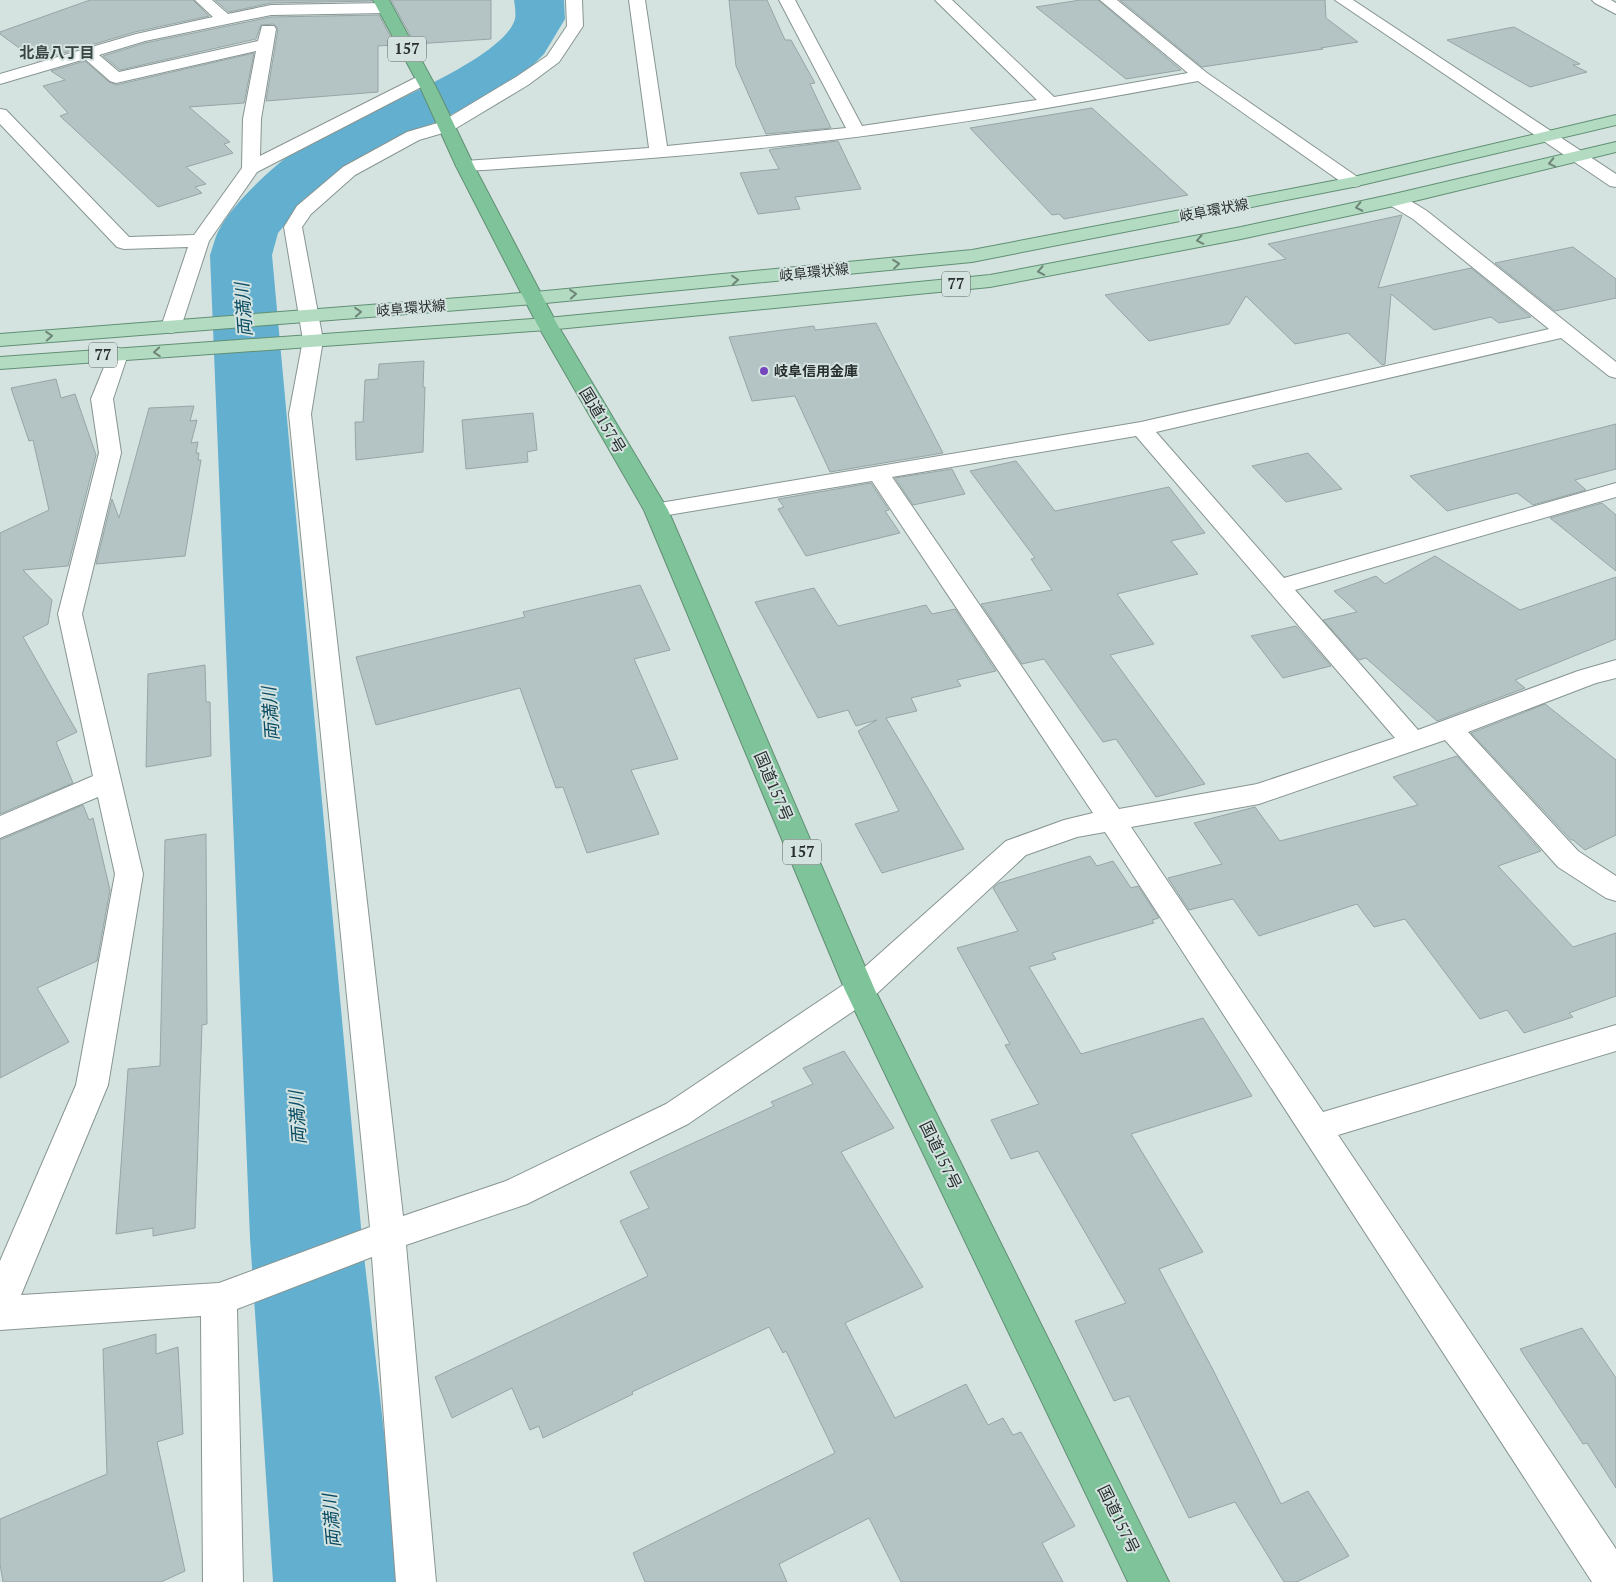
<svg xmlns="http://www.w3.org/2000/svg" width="1616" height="1582" font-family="'PT Serif','Noto Sans JP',serif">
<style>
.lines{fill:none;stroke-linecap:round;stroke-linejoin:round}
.river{fill:#63afd0;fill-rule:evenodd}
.building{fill:#b4c3c4;stroke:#97a5a6}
.minor-casing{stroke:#879592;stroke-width:2}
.major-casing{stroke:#618f74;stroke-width:2}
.highway-casing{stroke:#618f74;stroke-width:2}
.minor{fill:#fff;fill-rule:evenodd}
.major{fill:#b2dbc2;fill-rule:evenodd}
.highway{fill:#7fc39a;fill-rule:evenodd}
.oneway{stroke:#6e8578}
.poi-dot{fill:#7545bc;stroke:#d5e3e0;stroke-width:2}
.labels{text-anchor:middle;stroke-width:4;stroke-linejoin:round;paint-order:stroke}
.far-street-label{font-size:14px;fill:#292f2e;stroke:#d5e3e0}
.far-poi-label{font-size:14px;font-weight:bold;fill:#292f2e;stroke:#d5e3e0;text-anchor:start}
.shield{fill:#d5e3e0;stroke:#5d6563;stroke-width:1}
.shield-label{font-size:15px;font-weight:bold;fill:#292f2e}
.far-neighbourhood-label{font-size:15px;font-weight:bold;fill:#384441;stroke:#d5e3e0}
.street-label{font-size:16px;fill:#292f2e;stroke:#d5e3e0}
.water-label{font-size:18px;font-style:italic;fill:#0b4d64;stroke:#d5e3e0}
</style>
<rect width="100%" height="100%" fill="#d5e3e0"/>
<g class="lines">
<path class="river" d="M514,0H564L565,19L544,54L521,77L477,102L391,144L344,169L305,201L278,233L272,255L362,1238L401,1582H273L250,1238L210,255C213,247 215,237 219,230C232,204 279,160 305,144C347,119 503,63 515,19C516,14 515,6 514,0Z"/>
</g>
<path class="building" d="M90,0H193L209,16L135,32L37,61L0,34V32Z
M215,0H371L372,1L271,3L229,12Z
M391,0H491V39L415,44Z
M729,0H767L785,40H791L815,83L810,84L831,128L766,134L736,66Z
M1080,0H1098L1181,70L1126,79L1036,7Z
M1120,0H1325L1326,18L1358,42L1321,48L1323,49L1202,67Z
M379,15L395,45L378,46V92L266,101L278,29L274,24L261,25L256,39L120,70L103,56L145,43L271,17Z
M1514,27L1580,64L1573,65L1587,72L1530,87L1447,40Z
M254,53L244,103L189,107L230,142L224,144L233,153L186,167L206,184L195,187L202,193L158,207L60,116L68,113L43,86L65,80L51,71L85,61L109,82L116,85Z
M1092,108L1188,195L1064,219L1059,214L1052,215L970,128Z
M838,141L861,189L795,197L800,209L758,214L740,173L779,169L769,150L773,149Z
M1402,215L1378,288L1471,268L1531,317L1499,323L1491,317L1434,330L1391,294L1385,364L1382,365L1348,333L1295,344L1246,296L1229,324L1149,341L1105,295L1286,259L1268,244Z
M1573,247L1616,279V298L1555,311L1495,263Z
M876,323L943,453L830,472L795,396L752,401L729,337L814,326L815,330Z
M424,361L423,387H425L423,452L356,460L355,422H363L365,380L378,379L379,364Z
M56,379L61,398L75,394L96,455L68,566L23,570L52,600L48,624L23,637L77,732L56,742L73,783L0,814V533L49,510L33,440L29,441L11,388Z
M194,406L190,421L197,420L191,443L198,442L196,453H199L198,460H201L185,556L96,564L112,499L119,518L149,408Z
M533,413L537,450L527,452L528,462L466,469L462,420Z
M1616,424V469L1575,480L1586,490L1533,505L1517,493L1447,511L1410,476Z
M1308,453L1342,489L1286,502L1252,466Z
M1016,461L1055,511L1169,487L1205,533L1171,541L1198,574L1117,594L1154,644L1110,655L1205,784L1156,797L1116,739L1103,742L1044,659L1022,664L981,604L1052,590L1031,559L1035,558L970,471Z
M952,469L965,494L913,505L895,478Z
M871,483L889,510L885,511L900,533L806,556L778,509L784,507L778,499Z
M1602,503L1616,515V571L1550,518Z
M1435,556L1520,610L1616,577V639L1515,680L1525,688L1437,721L1366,658L1359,660L1323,620L1357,612L1334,591L1376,576L1385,584Z
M640,585L670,650L634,659L678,759L631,770L659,834L587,853L563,787L556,788L520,688L376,725L356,657L525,617L523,612Z
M814,588L838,626L926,605L932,614L955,609L996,671L957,680L961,686L911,698L917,711L886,718L964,849L882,873L855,824L899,811L858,731L877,720L856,726L848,710L818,718L755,602Z
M1296,626L1331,666L1283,678L1251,636Z
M205,665L206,702H210L211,756L146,767L148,674Z
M1545,704L1616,760V835L1585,850L1573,840H1571L1471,733Z
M1457,756L1541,851L1498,866L1573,947L1616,933V996L1569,1013L1573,1017L1524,1033L1507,1010L1480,1019L1405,919L1374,927L1357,904L1259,936L1233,899L1189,910L1168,878L1222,864L1194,823L1255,807L1280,841L1418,805L1393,777Z
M83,805L89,820L93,818L110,890L97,961L37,988L69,1042L0,1078V840Z
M206,834L207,1024L202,1025L195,1228L153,1236V1228L116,1234L128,1069L160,1066L165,840Z
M1090,856L1097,866L1113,861L1131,888L1138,886L1159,918L1152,920L1154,923L1052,953L1056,959L1029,967L1081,1054L1203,1018L1252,1096L1131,1134L1203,1252L1159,1269L1211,1366L1281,1504L1308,1491L1349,1556L1297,1582H1284L1235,1502L1189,1518L1129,1396L1114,1401L1075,1321L1126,1303L1038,1151L1011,1159L991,1120L1039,1104L1005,1045L1010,1044L957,948L1018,931L993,888L999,883Z
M844,1051L894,1128L841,1152L923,1287L845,1323L895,1418L966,1384L988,1425L1003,1418L1013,1435L1021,1432L1075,1526L1042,1543L1063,1582H901L869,1518L779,1564L787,1582H645L633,1553L835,1453L786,1351L783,1353L769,1327L632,1392L633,1394L543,1438L539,1426L530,1430L512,1388L452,1418L435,1377L648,1276L620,1221L649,1208L630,1172L774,1106L771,1102L813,1084L803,1068Z
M1582,1328L1616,1378V1488L1587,1443L1583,1444L1520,1349Z
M156,1334V1354L178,1347L183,1434L157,1442L185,1571L161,1582H3L0,1564V1519L107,1474L103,1349Z"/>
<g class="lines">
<g class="minor-casing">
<path id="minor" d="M195,0H212L228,14L271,5L385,3L390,5L393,8L390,11L385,13L271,15L145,41L99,55L119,72L258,41L262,26H274L276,29L261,119L260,156L417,77H429L431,80L429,83L257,172L209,241L181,327L178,331L171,333L164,331L161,327L188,247L124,249L117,247L0,124V109L6,110L129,237L194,235L242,168L243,119L256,51L116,83L110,81L85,59L0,84V74L136,34L213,17Z
M566,0H582L583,26L559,62L528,85L453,130L419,140L355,175L311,214L302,227L323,340L311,414L403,1216L506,1181L666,1104L849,981L1006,841L1064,820L1093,813L872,481L656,517L648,515L644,510L648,505L1141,422L1549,329L1413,219L1388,204L1385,200L1388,196C1402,193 1415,204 1427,211L1616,362V378L1609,376L1561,338L1156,432L1284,578L1616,483V497L1295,590L1418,730L1578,671L1616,660V678L1596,683L1468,732L1578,851L1616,876V901L1606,898L1558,867L1445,740L1259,804L1131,827L1323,1112L1616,1025V1051L1338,1135L1616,1549V1582H1592L1105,832L1077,837L1026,855L871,999L688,1124L527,1204L406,1245L436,1582H396L372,1257L237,1309L243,1582H203L201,1316L0,1330V1261L76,1085L115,874L98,797L0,838V816L93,776L58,614L99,453L91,399L111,350L118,348L125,350L128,354L113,399L121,453L82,614L143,874L108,1085L21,1295L219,1283L370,1227L289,414L303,340L284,227L297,206L343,167L407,132L441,122L516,77L547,56L567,26ZM1136,436L1395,738L1257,784L1119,809L892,477Z
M629,0H645L667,146L846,128L779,0H795L862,126L1037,100L935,0H952L1054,97L1188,73L1100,0H1117L1207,73L1359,178L1362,182L1359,186L1353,187L1347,186L1198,81C1068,105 939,128 807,143C693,156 579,164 465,171L459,170L456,166L459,162L465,161L649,148Z
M1335,0H1353L1616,174V187L1610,186Z
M1592,0H1611L1616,3V14L1595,3Z"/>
</g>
<g class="major-casing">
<path id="major" d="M1616,115V125L1353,187L972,262L535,304L0,346V334L535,292L972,250L1353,177Z
M1616,142V152L1394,206L1241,239L990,287L547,330L0,369V357L547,318L990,275L1241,227L1394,194Z"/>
</g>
<g class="highway-casing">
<path id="highway" d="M373,0H389L437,89L474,166L557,324L668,510L875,990L1169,1582H1128L845,990L644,510L537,324L456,166L421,89Z"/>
</g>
<use href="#minor" class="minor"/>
<use href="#major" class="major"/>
<use href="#highway" class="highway"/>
</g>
<defs><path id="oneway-chevron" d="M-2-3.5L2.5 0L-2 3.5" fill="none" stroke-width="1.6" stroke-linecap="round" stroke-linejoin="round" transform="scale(1.25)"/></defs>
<g class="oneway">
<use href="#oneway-chevron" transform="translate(1552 163) rotate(167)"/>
<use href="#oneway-chevron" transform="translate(1359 207) rotate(168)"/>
<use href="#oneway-chevron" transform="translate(1200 240) rotate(169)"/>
<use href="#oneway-chevron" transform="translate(896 264) rotate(-6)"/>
<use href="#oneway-chevron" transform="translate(1041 271) rotate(169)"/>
<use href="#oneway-chevron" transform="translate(735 280) rotate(-5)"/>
<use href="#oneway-chevron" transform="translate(573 294) rotate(-5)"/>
<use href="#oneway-chevron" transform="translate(358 312) rotate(-5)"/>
<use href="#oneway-chevron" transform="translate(49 336) rotate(-4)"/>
<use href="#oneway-chevron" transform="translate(157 352) rotate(176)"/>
</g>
<circle class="poi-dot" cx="764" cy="371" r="5"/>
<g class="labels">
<g class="far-street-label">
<text transform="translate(1214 210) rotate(-11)" y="5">岐阜環状線</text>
<text transform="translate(814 272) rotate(-6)" y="5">岐阜環状線</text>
<text transform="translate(411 308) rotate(-5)" y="5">岐阜環状線</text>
</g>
<g class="far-poi-label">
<text x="774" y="376">岐阜信用金庫</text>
</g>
<g class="shield">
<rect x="388" y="36.5" width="38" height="25" rx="4"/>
<rect x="942" y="271.5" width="28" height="25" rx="4"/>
<rect x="89" y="342.5" width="28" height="25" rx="4"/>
<rect x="783" y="839.5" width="38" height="25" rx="4"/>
</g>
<g class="shield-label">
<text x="407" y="54">157</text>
<text x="956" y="289">77</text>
<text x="103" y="360">77</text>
<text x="802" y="857">157</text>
</g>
<g class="far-neighbourhood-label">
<text x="57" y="58">北島八丁目</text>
</g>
<g class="street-label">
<text transform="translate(603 420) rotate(59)" y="6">国道157号</text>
<text transform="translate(774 786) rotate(67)" y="6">国道157号</text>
<text transform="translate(941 1155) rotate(64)" y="6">国道157号</text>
<text transform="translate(1119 1519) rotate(64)" y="6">国道157号</text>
</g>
<g class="water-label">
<text transform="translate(244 310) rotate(-94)" y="6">両満川</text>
<text transform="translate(271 714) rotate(-94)" y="6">両満川</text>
<text transform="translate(298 1118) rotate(-94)" y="6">両満川</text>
<text transform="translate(332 1521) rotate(-95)" y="6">両満川</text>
</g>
</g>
</svg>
